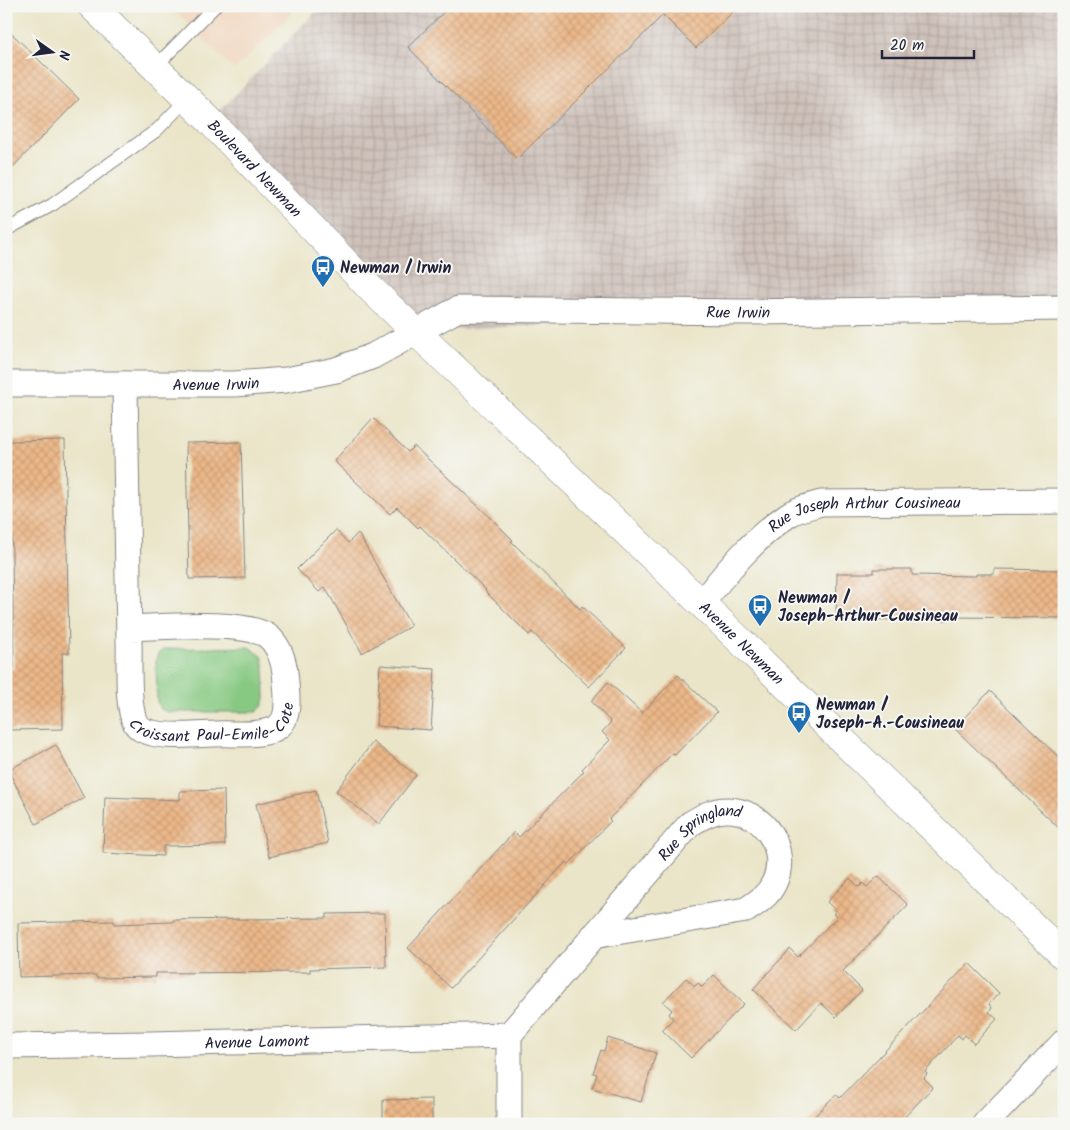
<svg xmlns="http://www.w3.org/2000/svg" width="1070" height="1130" font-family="Kalam,sans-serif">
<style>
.built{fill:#f1d5bd}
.industrial{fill:url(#industrial-grid)}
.green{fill:#87c982;stroke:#54765e}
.building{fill:url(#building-cross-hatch)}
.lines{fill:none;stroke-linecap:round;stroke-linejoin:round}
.service-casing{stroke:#868482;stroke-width:14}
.minor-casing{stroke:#868482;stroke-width:27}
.tertiary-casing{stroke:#868482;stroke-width:29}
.service{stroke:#fff;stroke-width:12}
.minor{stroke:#fff;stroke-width:25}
.tertiary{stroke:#fff;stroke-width:28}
.labels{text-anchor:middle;stroke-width:4;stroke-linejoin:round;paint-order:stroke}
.street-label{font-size:16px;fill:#22223b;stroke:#f6f6f2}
.poi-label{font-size:16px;font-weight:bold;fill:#22223b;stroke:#f6f6f2;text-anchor:start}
</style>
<defs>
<pattern id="industrial-grid" width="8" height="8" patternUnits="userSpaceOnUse" patternTransform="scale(1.25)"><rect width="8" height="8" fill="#cec1ba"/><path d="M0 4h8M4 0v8" fill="none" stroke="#b1a6a1"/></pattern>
<pattern id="building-cross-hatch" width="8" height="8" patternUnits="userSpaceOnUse" patternTransform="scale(1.25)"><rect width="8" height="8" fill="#ecb889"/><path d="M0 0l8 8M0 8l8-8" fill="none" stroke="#ca9e77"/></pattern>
</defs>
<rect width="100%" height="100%" fill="#f6f6f2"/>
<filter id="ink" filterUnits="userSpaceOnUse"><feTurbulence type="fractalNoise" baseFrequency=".02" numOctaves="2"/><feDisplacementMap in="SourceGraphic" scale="10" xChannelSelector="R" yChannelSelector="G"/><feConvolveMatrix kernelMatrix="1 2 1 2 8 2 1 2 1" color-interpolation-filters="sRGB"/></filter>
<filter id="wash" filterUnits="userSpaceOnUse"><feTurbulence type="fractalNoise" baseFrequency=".0096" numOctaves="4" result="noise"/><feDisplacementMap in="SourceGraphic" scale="20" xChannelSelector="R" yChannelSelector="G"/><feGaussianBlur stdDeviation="1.12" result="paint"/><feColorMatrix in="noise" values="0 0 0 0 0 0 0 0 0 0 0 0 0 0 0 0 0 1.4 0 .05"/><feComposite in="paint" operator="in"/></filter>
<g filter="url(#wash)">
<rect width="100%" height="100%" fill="#eae5c8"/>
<path class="built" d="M171,6H299L234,70Z"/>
<path class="industrial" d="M321,6H1064V309H901L416,331L210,121Z"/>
<path class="green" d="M249,647L262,656L264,663L265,698C264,705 262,708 256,712H170C162,711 159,709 157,701L156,660L158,654L164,649Z"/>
<g id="blocks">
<path class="building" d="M450,6H739L696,48L663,15L517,159L408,47Z
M6,28L79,99L6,174Z
M373,418L408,452L414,446L492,519L513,540L511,541L580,609L582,606L626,648L589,687L532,632L529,635L485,591L486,590L420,526L418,528L397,507L390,514L334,461Z
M65,440L69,653H62L63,729L8,730L7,669H14L10,441Z
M241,442L245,578L189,579L186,443Z
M336,530L348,543L358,533L411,626L362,653L325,587L319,592L297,569Z
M874,569H912V575L976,576V574H994V569L1064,570V618L948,617V620L836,619L837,573H874Z
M380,665L435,669L431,730L376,726Z
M678,675L717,712L675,755L673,753L609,819L611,821L569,864L566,862L451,988L408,948L514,832L519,837L584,771L582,769L610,740L602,732L611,722L591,701L608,682L642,713Z
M990,691L1064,762V833L954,728Z
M373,742L416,775L379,824L336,791Z
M56,745L84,798L36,824L8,770Z
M224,790L225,845L163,846V856L103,853L105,797L180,800V791Z
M316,790L328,843L269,857L256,804Z
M878,876L908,905L843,971L862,990L836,1017L821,1003L796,1030L753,989L790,949L798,957L837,917L833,914L836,911L827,902L850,878L859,887L863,883L867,887Z
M385,913L386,967L310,969V972L156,973V977L96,978V975L19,977L18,923L114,921V924L173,922V920L327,918V914Z
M969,963L999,993L989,1004L992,1008L989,1012L997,1019L974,1044L965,1035L962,1039L958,1035L925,1072L927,1074L924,1078L933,1087L898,1124H807L836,1094L840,1098Z
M714,975L744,1004L691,1058L662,1030L673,1019L669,1014L672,1010L663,1002L686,978L695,986L698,983L702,987Z
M608,1038L656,1053L641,1102L592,1088L597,1074L593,1073L601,1050L604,1051Z
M432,1099V1124H383V1100Z"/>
</g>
</g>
<g filter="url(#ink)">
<use href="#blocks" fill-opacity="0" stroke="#868482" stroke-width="1"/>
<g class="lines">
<g class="service-casing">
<path id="service" d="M155,67L215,6
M6,230L52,205L157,130L187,99"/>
</g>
<g class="minor-casing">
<g id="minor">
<path id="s1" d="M6,384H235L286,380L336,370L373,356L458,309L746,312L1064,308"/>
<path id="s2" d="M125,384C126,470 127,556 129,642C130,662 126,707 136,724C139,729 147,732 152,733C172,738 196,734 216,734C233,733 253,736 269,731C272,730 277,728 279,726C290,717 287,695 286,683C285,666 282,650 270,638C250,619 158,627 129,628"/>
<path id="s3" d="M701,604C726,572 754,538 788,515C797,509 811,506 821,503L1064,501"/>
<path id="s4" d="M6,1046L151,1044L509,1035"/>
<path id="s5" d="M509,1124V1035L690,824C702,817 713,810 726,810C763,809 790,850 774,883C768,896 758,902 746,910L593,936"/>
<path d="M985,1124L1064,1042"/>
</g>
</g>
<g class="tertiary-casing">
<g id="tertiary">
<path id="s6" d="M92,6L210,121L371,289L726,627L1064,956"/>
</g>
</g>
<use href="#service" class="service"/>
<use href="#minor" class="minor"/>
<use href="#tertiary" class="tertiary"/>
</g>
</g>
<defs>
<g id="bus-pin" transform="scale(1.25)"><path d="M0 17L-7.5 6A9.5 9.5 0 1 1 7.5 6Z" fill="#1f6fb2" stroke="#f6f6f2"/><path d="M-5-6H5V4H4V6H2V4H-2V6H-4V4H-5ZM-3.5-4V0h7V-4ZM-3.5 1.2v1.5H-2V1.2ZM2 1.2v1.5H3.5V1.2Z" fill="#fff"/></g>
</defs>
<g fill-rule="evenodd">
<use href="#bus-pin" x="323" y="267"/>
<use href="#bus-pin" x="760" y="606"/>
<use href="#bus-pin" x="799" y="713"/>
</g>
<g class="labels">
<g class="street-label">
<text dy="6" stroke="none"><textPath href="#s6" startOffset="230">Boulevard Newman</textPath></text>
<text dy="6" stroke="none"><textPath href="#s1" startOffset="748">Rue Irwin</textPath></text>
<text dy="6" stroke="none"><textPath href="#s1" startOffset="210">Avenue Irwin</textPath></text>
<text dy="6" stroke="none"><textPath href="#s3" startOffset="201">Rue Joseph Arthur Cousineau</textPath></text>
<text dy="6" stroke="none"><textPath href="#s6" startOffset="910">Avenue Newman</textPath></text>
<text dy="6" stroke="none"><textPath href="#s2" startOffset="425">Croissant Paul-Emile-Cote</textPath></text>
<text dy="6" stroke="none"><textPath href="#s5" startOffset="372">Rue Springland</textPath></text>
<text dy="6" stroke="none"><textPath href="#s4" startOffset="251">Avenue Lamont</textPath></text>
</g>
<g class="poi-label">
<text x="340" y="273">Newman / Irwin</text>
<text x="778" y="603">Newman /<tspan x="778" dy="18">Joseph-Arthur-Cousineau</tspan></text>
<text x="816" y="710">Newman /<tspan x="816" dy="18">Joseph-A.-Cousineau</tspan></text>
</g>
</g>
<rect width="1070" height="1130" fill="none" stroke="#f6f6f2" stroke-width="25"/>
<g transform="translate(52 52) rotate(104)" stroke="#f6f6f2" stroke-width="4" paint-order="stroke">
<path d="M0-4L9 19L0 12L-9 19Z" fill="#22223b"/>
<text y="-8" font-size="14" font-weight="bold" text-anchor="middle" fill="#22223b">N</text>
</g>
<path d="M882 50v8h92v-8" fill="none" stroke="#22223b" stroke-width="2.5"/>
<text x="890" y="50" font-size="15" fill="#22223b" stroke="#f6f6f2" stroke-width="4" paint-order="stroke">20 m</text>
</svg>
